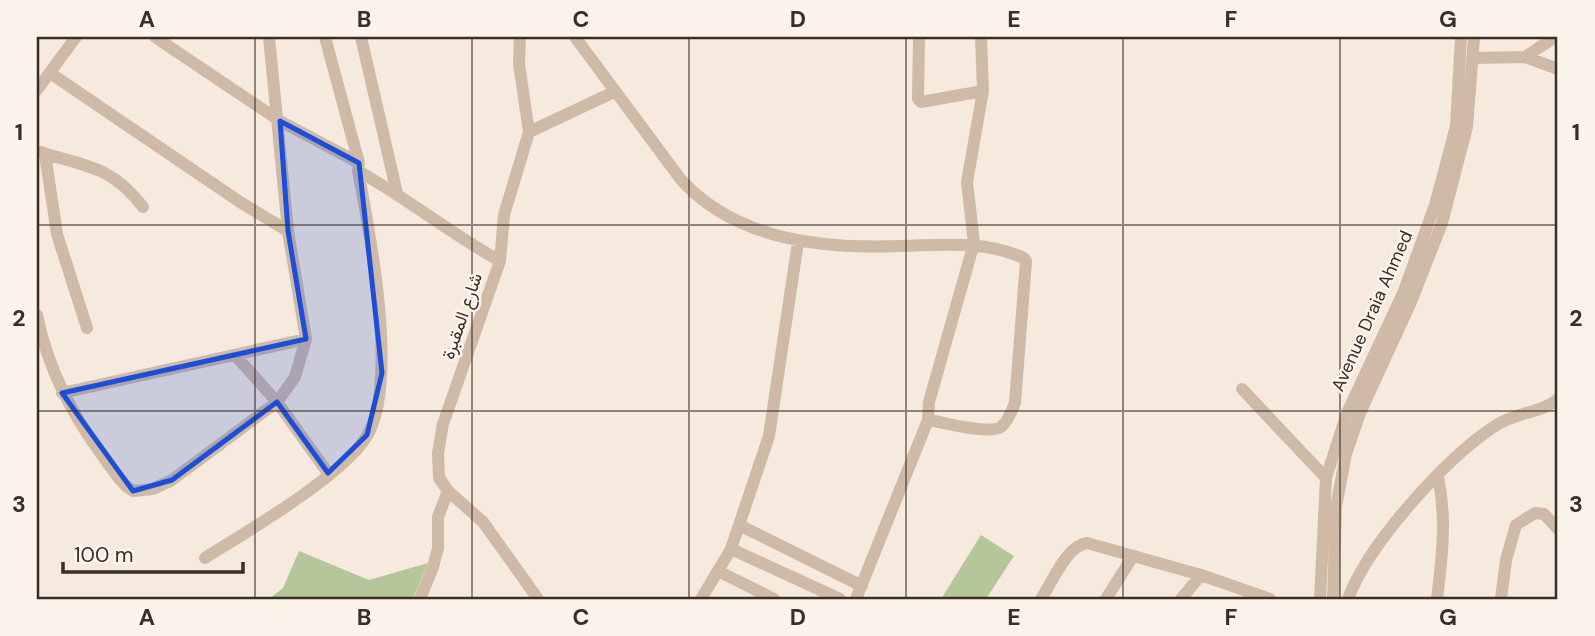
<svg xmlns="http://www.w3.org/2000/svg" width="1595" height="636" font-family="'DM Sans',Vazirmatn,sans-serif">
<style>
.green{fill:#b6c69b}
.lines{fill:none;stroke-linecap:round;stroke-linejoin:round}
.minor{stroke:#cfbaa7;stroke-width:12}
.marked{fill:#1d4ed8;fill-opacity:0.2;stroke:#1d4ed8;stroke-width:5;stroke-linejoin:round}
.grid{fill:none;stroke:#3a2e28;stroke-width:2;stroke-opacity:0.55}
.labels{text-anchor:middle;stroke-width:5;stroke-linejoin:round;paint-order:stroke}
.street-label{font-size:18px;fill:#3a2e28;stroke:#fcf4ea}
.neatline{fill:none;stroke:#3a2e28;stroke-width:2.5}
.grid-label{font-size:23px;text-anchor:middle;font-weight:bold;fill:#3a2e28}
</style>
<rect width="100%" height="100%" fill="#f5eadd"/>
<path class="green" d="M981,535L1014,556L986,599H941Z
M299,551L369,580L428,563L413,599H269L283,588Z"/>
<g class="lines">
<path class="minor" d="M155,37L280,121L359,163L358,171C407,198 451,234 500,261
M325,37L359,163
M361,37L397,193
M575,37L682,181C739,241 823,249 902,246C944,245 984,240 1024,258L1026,261L1015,403C1012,411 1008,421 1001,427C988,435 944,422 928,420
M919,37L918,99L921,102L983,91
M1525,57L1555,37
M1473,58L1525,57L1558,69
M50,73L240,202L288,231
M37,90L76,37
M529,132L614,92
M37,151C85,167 110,164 143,207
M45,154L57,234L87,328
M798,242L769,436L731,549L840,599
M37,315C48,369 71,413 104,458C113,470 120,483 133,491L153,489L172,480L277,402L295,377L306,339L288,231L269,37
M235,355L277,402L328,473
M1242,389L1326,478
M62,393L306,339
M448,491L483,522L538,599
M739,525L862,586
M205,558C246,532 343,476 367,436C399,382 370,233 358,171
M718,571L774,599
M420,599L433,567L438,548V517L448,491L439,478L438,453L443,424L500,261L504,215L529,132L519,64L520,37
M701,599L731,549
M856,599L928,420L929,402L974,243L967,182L983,91L981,37
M1041,599C1052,583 1066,546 1087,543L1201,575L1270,599
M1106,599L1133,556
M1181,599L1201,575
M1320,599L1326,478L1347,413L1404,291L1435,205L1456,126L1461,37
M1333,599L1336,507L1346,454L1360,413L1411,302L1442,223L1467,127L1474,37
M1348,599C1368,544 1446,458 1495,426C1515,412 1540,414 1558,399
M1437,599C1442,558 1447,518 1438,477
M1501,599L1506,560L1516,525L1535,513L1544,514L1558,529"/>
</g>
<path class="marked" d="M280,121L359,163L382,373L367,435L328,473L277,402L172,480L133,491L62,393L306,339L288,231Z"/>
<path class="grid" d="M255,37V599M472,37V599M689,37V599M906,37V599M1123,37V599M1340,37V599M37,225H1558M37,411H1558"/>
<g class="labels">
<g class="street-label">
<text transform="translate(1372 311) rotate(-66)" y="6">Avenue Draia Ahmed</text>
<text transform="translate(462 316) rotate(-71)" y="6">شارع المقبرة</text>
</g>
</g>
<rect width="1595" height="636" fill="none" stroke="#fcf4ea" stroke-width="77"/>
<path d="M63 562v10h180v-10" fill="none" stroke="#3a2e28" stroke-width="3.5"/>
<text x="74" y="562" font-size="21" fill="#3a2e28" stroke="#fcf4ea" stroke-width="5" paint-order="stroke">100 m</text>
<rect x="38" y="38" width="1518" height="560" class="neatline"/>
<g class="grid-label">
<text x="147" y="27">A</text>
<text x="364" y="27">B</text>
<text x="581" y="27">C</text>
<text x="798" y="27">D</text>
<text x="1014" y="27">E</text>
<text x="1231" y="27">F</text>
<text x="1448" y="27">G</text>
<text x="19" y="140">1</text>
<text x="1576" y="140">1</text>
<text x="19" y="326">2</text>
<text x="1576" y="326">2</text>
<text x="19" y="512">3</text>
<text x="1576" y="512">3</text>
<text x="147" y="625">A</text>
<text x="364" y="625">B</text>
<text x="581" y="625">C</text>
<text x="798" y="625">D</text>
<text x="1014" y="625">E</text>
<text x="1231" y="625">F</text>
<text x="1448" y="625">G</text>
</g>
</svg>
